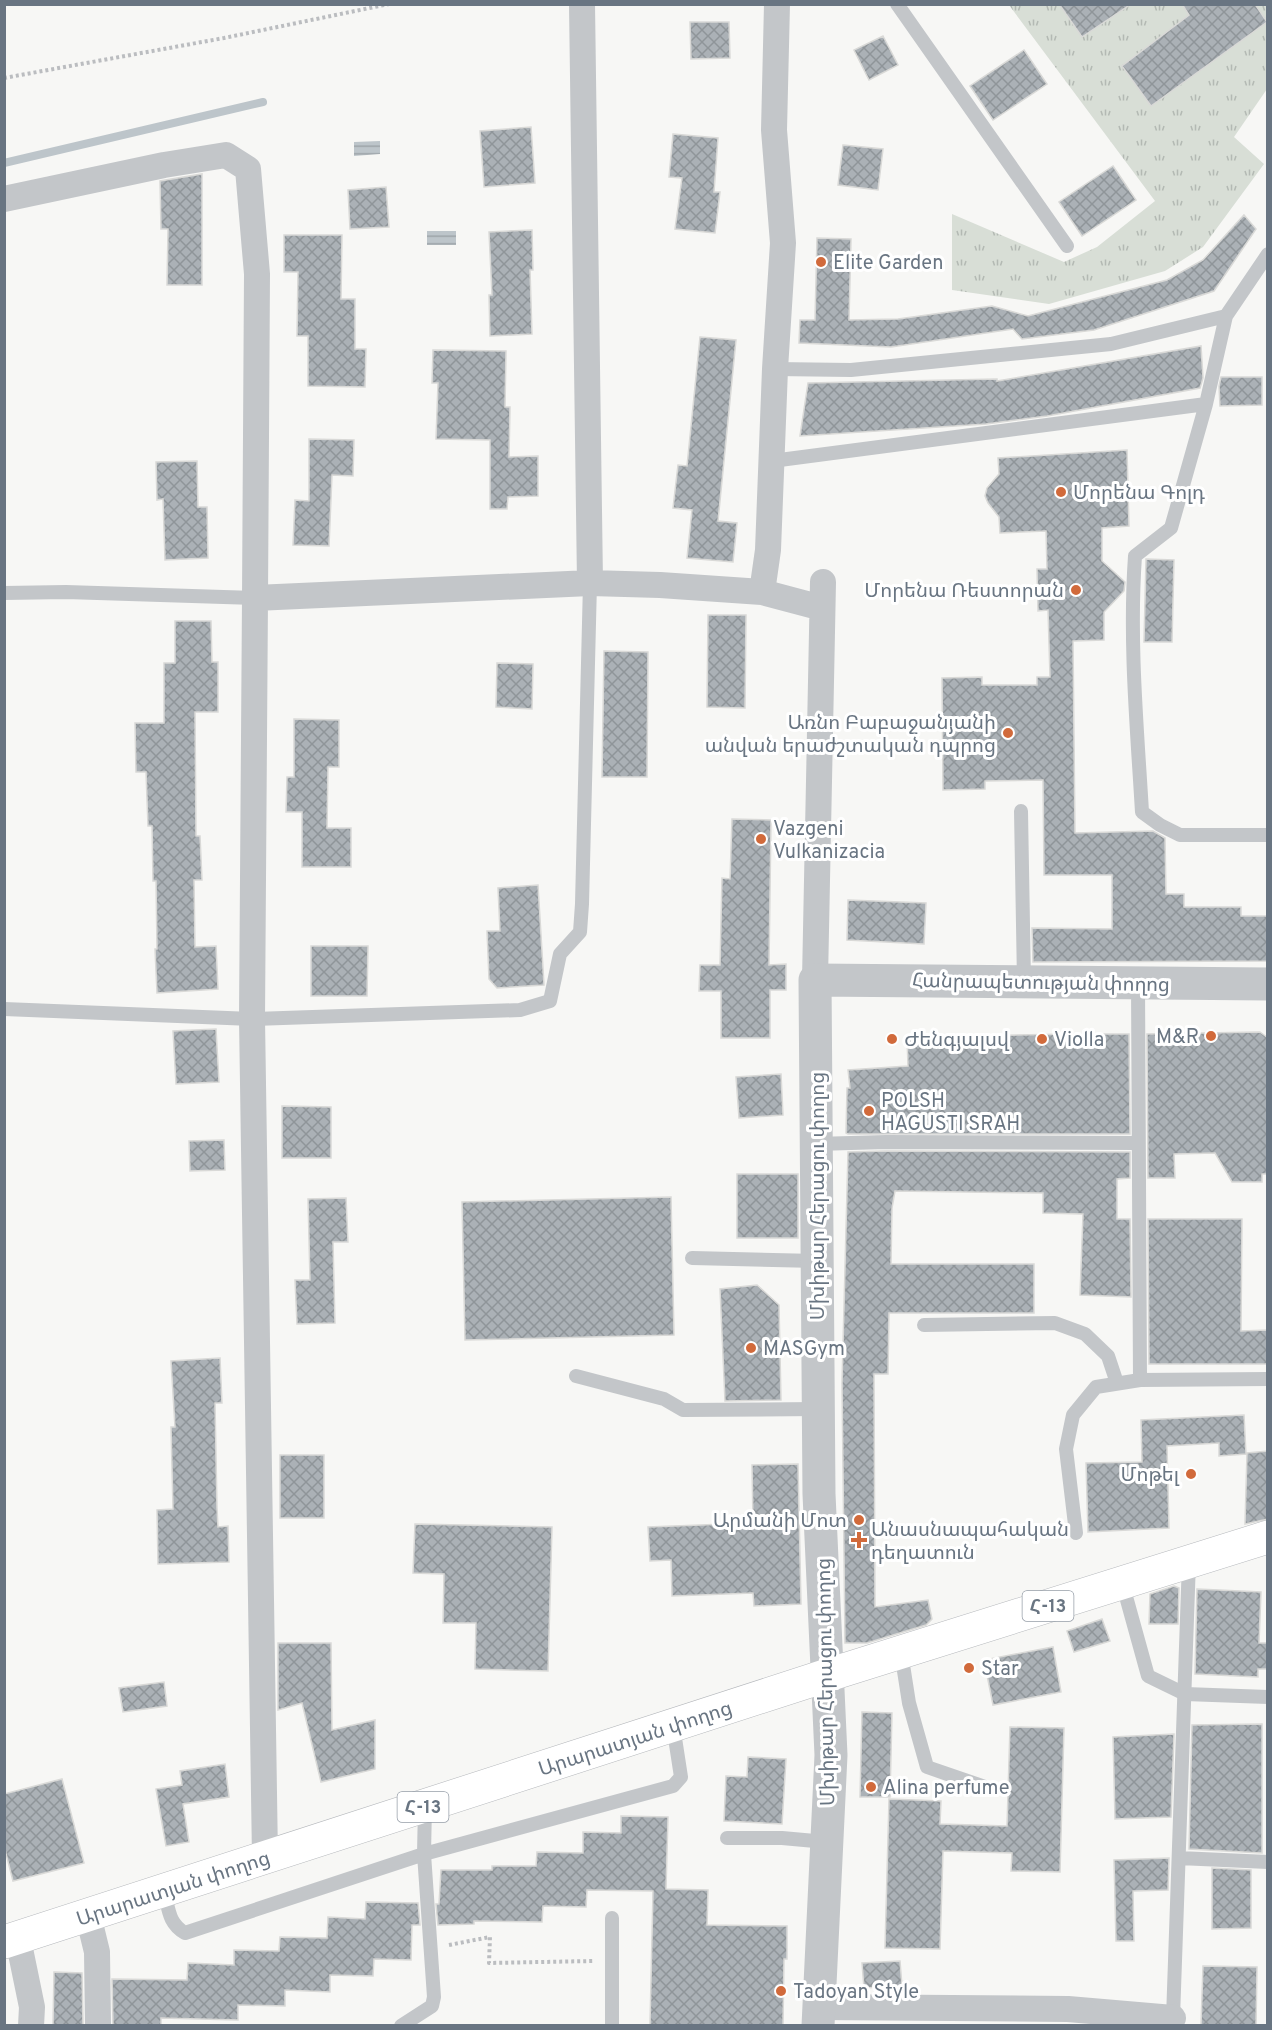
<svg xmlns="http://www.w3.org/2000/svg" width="1272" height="2030" font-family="Overpass,'Noto Sans Armenian',sans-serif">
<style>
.grass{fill:url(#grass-tufts)}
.water{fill:url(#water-rules)}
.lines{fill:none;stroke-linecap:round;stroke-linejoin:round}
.stream{stroke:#bdc5ca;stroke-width:8}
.building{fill:url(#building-cross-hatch);stroke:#d9d9d7;stroke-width:1.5}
.primary-casing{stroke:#b5b8bc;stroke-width:34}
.path{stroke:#bbbdc0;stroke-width:4;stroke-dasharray:3 3;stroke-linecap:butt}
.service{stroke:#c3c6c9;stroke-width:14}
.minor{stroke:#c3c6c9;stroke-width:26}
.tertiary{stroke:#c3c6c9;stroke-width:33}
.primary{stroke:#fff;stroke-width:33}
.poi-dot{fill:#d16a3b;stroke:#fff;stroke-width:2}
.labels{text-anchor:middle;stroke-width:6;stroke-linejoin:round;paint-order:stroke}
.shield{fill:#fff;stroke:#969ea8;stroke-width:1.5}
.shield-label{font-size:18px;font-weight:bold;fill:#697582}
.poi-label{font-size:20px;fill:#697582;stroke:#fff;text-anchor:start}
.street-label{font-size:20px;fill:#697582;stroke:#fff}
</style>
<defs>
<pattern id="grass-tufts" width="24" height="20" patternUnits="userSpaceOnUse" patternTransform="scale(1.5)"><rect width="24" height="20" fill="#d8ded6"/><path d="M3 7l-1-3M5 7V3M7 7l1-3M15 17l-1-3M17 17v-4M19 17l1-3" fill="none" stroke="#b3b9b3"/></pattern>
<pattern id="water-rules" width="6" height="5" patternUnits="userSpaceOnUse" patternTransform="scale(1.5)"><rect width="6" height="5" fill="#bdc5ca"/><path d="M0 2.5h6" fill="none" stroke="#9ea5a9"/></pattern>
<pattern id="building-cross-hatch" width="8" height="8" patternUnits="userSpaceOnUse" patternTransform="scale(1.5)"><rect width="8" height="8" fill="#abb1b6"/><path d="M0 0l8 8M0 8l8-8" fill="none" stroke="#8f9599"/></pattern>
</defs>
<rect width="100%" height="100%" fill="#f7f7f5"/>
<path class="grass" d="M1009,5H1267V89L1234,137L1264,164L1203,247L1165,271L1049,304L952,290V214L1064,262L1097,247L1155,201Z"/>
<path class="water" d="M380,141V154L354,156V142Z
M427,231H456V245H427Z"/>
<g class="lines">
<path class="stream" d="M4,163L263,102"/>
</g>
<path class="building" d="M1059,4H1131L1082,37Z
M1182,4H1255L1267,22L1151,106L1122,66L1189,15Z
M690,22H729L730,58L691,59Z
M883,36L898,65L869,80L854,50Z
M1024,50L1047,84L993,120L970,86Z
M531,127L535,183L484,187L480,131Z
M673,134L718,138L714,192H720L715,233L675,229L682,178L669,177Z
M843,145L883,149L878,190L838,185Z
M1113,166L1136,200L1082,236L1059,202Z
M202,174V285H167L168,229H161L160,181Z
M386,187L389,227L350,229L348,190Z
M1244,215L1256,229L1214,291L1094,330L1022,339L1013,329L891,347L799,343L800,320H815L817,238L851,239L849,320L898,319L992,306L1028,316L1167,280L1203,260Z
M532,230L533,270H530L532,334L490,336L489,295H492L489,232Z
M284,235H342L341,299H355V349H366L365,387L308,386V336H297L298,272H284Z
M700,337L736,340L718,521L737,523L733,562L687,558L692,510L673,508L678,465L687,466Z
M1201,346L1203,378L1200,388L1047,416L986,424L800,436L808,383L997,379V381Z
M433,350L506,351L505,407H510L509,457L538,456V496L508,497L507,509H490V440L436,439L438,383H432Z
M1221,377H1262V405L1220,406L1219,386Z
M309,439L354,440L353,476L332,475L329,546L293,545L295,500L309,501Z
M1127,450L1129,526L1102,528V561L1125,582L1124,591L1104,612V640L1073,641L1075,833L1153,831L1165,838L1166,894H1184V907H1241V916H1268V961L1033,962L1032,928L1112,929V875H1044L1043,780L985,781V789L943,790L942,678L982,677V685H1037V677H1050L1048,610L1038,611L1037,569H1047L1046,531L1000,533L999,517L988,503L985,496L987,488L999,474L998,458Z
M197,461L198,507H207L208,558L165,560L163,499L157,500L156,462Z
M1146,559L1174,560L1172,642H1144Z
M708,615H746L745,708L707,707Z
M175,621H211L212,662H218V712H195L196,836H200L202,880H194L195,947L216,946L218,989L157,993L155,949H157L156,881H153L152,826H148L146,772H136L135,723H164V663H175Z
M604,651L648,652L647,777H602Z
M497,663L533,664L532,709L496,707Z
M294,719L339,720V767H328L327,828H351V867H302V812H286L287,777H294Z
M732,819L771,820L769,965L786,964V990H770V1038H721V991H699L700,965H720L722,878L730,879Z
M538,885L544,985L497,988L489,979L487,931H500L498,888Z
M848,900L926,903L924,944L847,940Z
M311,946H368L367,996H311Z
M216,1029L219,1082L176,1084L173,1031Z
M1260,1032L1268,1038V1174H1262V1182H1232L1215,1153L1174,1154L1175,1178H1148L1147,1034Z
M1074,1034H1129L1130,1134H848L846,1133L847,1088H850L848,1070L908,1066L907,1037Z
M781,1074L783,1115L739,1118L736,1077Z
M282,1106L331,1107V1158H282Z
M224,1140L225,1170L190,1171L189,1141Z
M886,1151L1130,1152V1178L1117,1179V1219H1130L1131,1297L1080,1295L1083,1214L1043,1213V1193L895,1191L892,1208L891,1264H1034V1313H889L888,1374H874L875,1607L928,1600L932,1619L926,1625L867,1643H845L842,1383L848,1152Z
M737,1174H798V1238H737Z
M671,1197L674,1335L465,1340L462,1202Z
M346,1198L348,1242H333L335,1323L297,1324L295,1280H310L308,1199Z
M1148,1219H1242L1241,1331L1268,1330V1364H1149Z
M757,1285L779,1305L781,1400L725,1401L720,1289Z
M220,1358L222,1403H215L217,1508L218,1527L228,1526L229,1562L158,1564L157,1510L173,1509L171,1427H175L171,1361Z
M1244,1415L1246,1454L1219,1456V1443L1167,1446L1169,1528L1088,1532L1086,1463L1142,1462L1141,1420Z
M1268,1451V1519L1245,1524L1247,1453Z
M280,1455H324V1518H280Z
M798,1464L801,1604L754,1606L753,1593L672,1596L671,1560L650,1561L648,1527L753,1523L752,1465Z
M415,1524L552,1527L548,1671L475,1669L476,1623H443L444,1574L413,1573Z
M1174,1586L1179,1588L1178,1624H1149L1150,1594Z
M1197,1589L1261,1592L1259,1643H1268V1669H1258V1677L1195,1674Z
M1102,1619L1110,1641L1074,1652L1067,1631Z
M278,1643H331L332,1730L375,1720V1769L321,1782L302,1703L278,1710Z
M1053,1647L1061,1692L993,1705L984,1660Z
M164,1682L167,1706L123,1712L119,1688Z
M862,1712L892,1713L890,1797H860Z
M1262,1724V1853L1189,1849L1192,1725Z
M1010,1727L1064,1728L1060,1872L1011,1871L1012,1853L943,1851L940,1949L885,1948L889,1799L941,1801L940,1824L1007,1826Z
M1174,1734L1171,1817L1115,1819L1113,1737Z
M748,1757L786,1759L782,1824L724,1821L726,1776L747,1777Z
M225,1764L229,1797L183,1804L189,1842L166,1846L156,1789L182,1785L180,1771Z
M62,1779L84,1863L13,1881L4,1846V1794Z
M621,1816L668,1817L666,1889L708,1890L707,1925L787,1926V1959H784L783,2025H650L653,1891L587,1890L586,1907L543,1906L542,1922L474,1921V1924L438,1925L436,1904H439L441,1870H492V1866H536L537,1852L583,1853V1832L621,1833Z
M1169,1858L1168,1890L1133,1891L1134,1941H1116L1114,1860Z
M1212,1868L1251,1870V1928L1212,1929Z
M366,1902L418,1903L420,1925H412L411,1960L374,1959L373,1976L330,1975V1992L285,1990V2006L238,2005V2020L161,2018V2025H113L112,1979L187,1980L188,1963L234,1965V1950L279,1951L280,1937L327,1938L328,1917L365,1919Z
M900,1961L902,1986L864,1988L862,1963Z
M1203,1966L1257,1967L1256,2025H1201Z
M54,1972L82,1973L83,2025H53Z"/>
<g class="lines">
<g class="primary-casing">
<path id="primary" d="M4,1942L828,1675L1268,1537"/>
</g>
<path class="path" d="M4,78L224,38L389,4
M449,1945L490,1937L489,1963L593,1961"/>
<path class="service" d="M897,4L1067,246
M1226,316L1206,404L1171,528L1135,556C1129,641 1137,727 1142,812L1160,825L1180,835H1268
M775,369L851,370L1111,344L1226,316L1268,254
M772,461L1206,404
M4,593L66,592L255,598
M1021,811L1024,982
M1138,983L1140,1380
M4,1009L252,1019L520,1010L550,1001L560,954L580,932L582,904L590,583
M816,1144L886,1142L1137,1143
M692,1258L817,1261
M924,1325L1055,1323L1085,1334L1108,1356L1117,1383
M576,1376L664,1399L683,1410L818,1409
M1076,1533L1066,1449L1073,1415L1096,1387L1140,1380L1268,1379
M1122,1582L1148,1676L1185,1694L1268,1697
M901,1652L909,1703L927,1767L988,1788
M727,1838H782L826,1842
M1179,1858L1268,1862
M164,1891C169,1909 168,1923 185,1933L424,1854L673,1786L681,1777L673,1725
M612,1918V2026
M1173,2018L1189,1561
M401,2026L432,2006L434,1997L424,1854L425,1806"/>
<path class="minor" d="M582,4L590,583
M4,199L164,165L226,155L248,169L257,274L255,598
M762,592L768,550L775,369L783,243L774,130L777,4
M815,980L823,582
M265,1858L252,1019L255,598L590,583L660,585L762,592L822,608
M88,1915L97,1952L98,2026
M18,1939L32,2007L31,2026
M818,2007L1068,2009L1173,2018"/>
<path class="tertiary" d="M818,2026L831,1755L819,1494L815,980L1268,984"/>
<use href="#primary" class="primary"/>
</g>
<g class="poi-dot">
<circle cx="821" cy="262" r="6"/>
<circle cx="1061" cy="492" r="6"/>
<circle cx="1076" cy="590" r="6"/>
<circle cx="1008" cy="733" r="6"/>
<circle cx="761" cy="839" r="6"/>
<circle cx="1211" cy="1036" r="6"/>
<circle cx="892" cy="1039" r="6"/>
<circle cx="1042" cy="1039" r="6"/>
<circle cx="869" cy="1111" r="6"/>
<circle cx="751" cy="1348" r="6"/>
<circle cx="1191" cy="1474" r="6"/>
<circle cx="859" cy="1520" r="6"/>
<path d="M856 1531h6v6h6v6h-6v6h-6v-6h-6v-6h6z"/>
<circle cx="969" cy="1668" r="6"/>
<circle cx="871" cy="1787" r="6"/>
<circle cx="781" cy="1991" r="6"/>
</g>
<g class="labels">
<g class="shield">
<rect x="1022.5" y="1591" width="51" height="30" rx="4.5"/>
<rect x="397.5" y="1792" width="51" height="30" rx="4.5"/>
</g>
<g class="shield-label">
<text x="1048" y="1612">Հ-13</text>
<text x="423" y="1813">Հ-13</text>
</g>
<g class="poi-label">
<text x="833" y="269">Elite Garden</text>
<text x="1073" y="499">Մորենա Գոլդ</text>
<text x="1064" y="597" text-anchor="end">Մորենա Ռեստորան</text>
<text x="996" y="729" text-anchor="end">Առնո Բաբաջանյանի<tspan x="996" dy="23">անվան երաժշտական դպրոց</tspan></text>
<text x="773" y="835">Vazgeni<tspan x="773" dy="23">Vulkanizacia</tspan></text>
<text x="1199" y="1043" text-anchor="end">M&amp;R</text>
<text x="904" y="1046">Ժենգյալսվ</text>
<text x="1054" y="1046">Violla</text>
<text x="881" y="1107">POLSH<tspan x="881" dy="23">HAGUSTI SRAH</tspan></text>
<text x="763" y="1355">MASGym</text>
<text x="1179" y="1481" text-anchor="end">Մոթել</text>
<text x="847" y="1527" text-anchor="end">Արմանի Մոտ</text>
<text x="871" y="1536">Անասնապահական<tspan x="871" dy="23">դեղատուն</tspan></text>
<text x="981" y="1675">Star</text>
<text x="883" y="1794">Alina perfume</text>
<text x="793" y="1998">Tadoyan Style</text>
</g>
<g class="street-label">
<text transform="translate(1041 982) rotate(1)" y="7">Հանրապետության փողոց</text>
<text transform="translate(817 1196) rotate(-90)" y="7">Մխիթար Հերացու փողոց</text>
<text transform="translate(825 1682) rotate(-91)" y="7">Մխիթար Հերացու փողոց</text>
<text transform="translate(635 1738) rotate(-18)" y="7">Արարատյան փողոց</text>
<text transform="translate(173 1888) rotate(-18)" y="7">Արարատյան փողոց</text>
</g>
</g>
<rect width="1272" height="2030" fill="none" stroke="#697582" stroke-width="12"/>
</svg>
